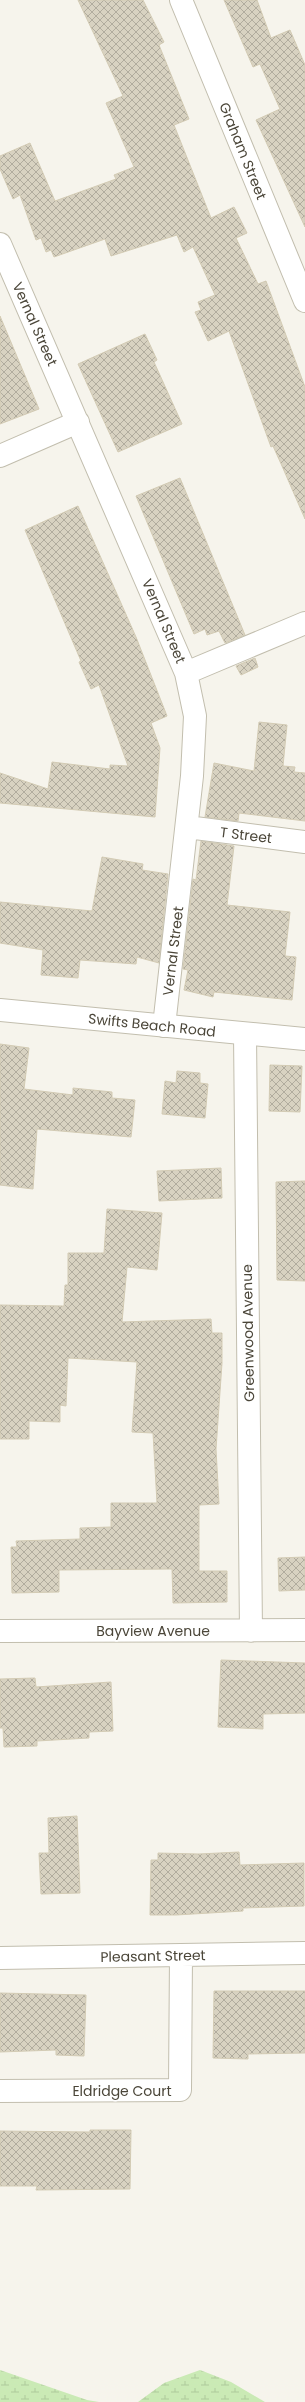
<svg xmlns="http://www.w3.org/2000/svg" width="305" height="2402" font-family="Poppins,sans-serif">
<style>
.wetland{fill:url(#wetland-marsh)}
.building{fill:url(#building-cross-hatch);stroke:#d3cbb4}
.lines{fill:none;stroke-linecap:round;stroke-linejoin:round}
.minor-casing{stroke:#c2beae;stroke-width:24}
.tertiary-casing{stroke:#c2beae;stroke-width:24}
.minor{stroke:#fff;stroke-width:22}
.tertiary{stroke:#fff;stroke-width:22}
.labels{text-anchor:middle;stroke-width:3;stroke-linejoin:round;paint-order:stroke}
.street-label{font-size:14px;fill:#4b4639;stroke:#fff}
</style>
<defs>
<pattern id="wetland-marsh" width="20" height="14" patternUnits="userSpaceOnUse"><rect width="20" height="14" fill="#caeab5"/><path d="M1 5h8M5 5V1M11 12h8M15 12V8" fill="none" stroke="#afca9c"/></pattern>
<pattern id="building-cross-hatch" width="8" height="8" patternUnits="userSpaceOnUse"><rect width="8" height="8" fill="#d8d2c1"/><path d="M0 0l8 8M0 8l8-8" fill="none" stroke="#b1ac9e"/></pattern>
</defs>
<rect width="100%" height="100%" fill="#f6f4ec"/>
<path class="wetland" d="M0,2370L87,2400L99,2402H0Z
M200,2370L231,2382L265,2402H138L164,2383Z"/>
<path class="building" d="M78,0H143L164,42L159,45L189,119L174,125L211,218L234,207L247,233L236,238L258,284L266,281L305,387V519L282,466L273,446L271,447L229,331L208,341L195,312L201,310L198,302L215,295L193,247L184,252L177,235L111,256L105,239L54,257L51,250L46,252L41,238L36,240L20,195L13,199L0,169V156L30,143L55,201L116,179L114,175L134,167L106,103L123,96Z
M224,0H257L271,38L290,30L305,65V227L256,120L280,109L260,64L253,67Z
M0,316L39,409L0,424Z
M145,334L157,360L154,362L182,424L118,452L78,364Z
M180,478L245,635L225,643L219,631L207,635L205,629L194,634L136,496Z
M78,506L136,637L167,716L151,723L160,748L155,817L0,803V773L48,789L52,762L110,769V765L128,766L99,685L91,689L79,662L81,661L25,530Z
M255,658L258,667L241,675L236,666Z
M259,722L287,725L283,766L295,767L294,772L305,773V821L239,813L238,821L205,817L214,763L254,771Z
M201,841L234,846L227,905L290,912L285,956L296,957L292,1000L214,992L213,997L184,990L188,970L183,969L193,879L196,880Z
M102,857L143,864L142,870L168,874L159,963L137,957L136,964L80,960L78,978L41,975L43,950L0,943V902L92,911Z
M0,1044L29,1048L24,1089L73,1095V1088L112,1092V1098L135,1100L131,1137L37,1129L33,1189L0,1185Z
M270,1065L302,1066L300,1112L269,1111Z
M177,1071L200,1073V1083L208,1084L205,1118L162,1114L165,1081L176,1083Z
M221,1168L222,1198L159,1201L157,1171Z
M305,1181V1281L277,1280L276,1182Z
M107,1209L162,1213L157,1270L127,1267L122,1322L211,1319L212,1333H222V1363L216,1449L219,1504L199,1505V1571H227V1602L173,1603L172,1569L59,1570V1592L12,1593L11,1547H17L16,1541L80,1539V1528L111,1527V1503H157L153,1433L132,1432L137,1362L68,1358L66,1406L60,1405V1422L29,1421V1439H0V1305L64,1306L65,1285H68V1253H104Z
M305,1557V1590L279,1591L278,1558Z
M221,1660L305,1663V1713L263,1714V1729L218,1727Z
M35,1678L36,1687L111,1682L113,1731L89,1732V1738L37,1741V1746L4,1747L3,1728H0V1679Z
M77,1816L80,1893L41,1894L39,1853H49L48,1818Z
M239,1852L240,1865L304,1863V1906L243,1908V1911L176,1915H150L151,1860H158V1853L199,1854Z
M214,1991H305V2053L248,2054V2059L213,2058Z
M0,1993L86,1995L84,2056L56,2055V2050L0,2052Z
M90,2130H131L130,2189L36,2190L37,2186H0V2131L90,2132Z"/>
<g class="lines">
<g class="minor-casing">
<path id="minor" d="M181,0L305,301
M0,244L186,673L195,716L192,776L164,1026
M0,456L78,422
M186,673L305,623
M187,827L305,842
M245,1034L251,1631
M0,1631L305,1630
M0,1958L305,1953
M0,2091L180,2090L181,1955"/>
</g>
<g class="tertiary-casing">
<path id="tertiary" d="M0,1010L305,1039"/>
</g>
<use href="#minor" class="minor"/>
<use href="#tertiary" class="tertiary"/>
</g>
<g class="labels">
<g class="street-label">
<text transform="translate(243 151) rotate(68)" y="5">Graham Street</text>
<text transform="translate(35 324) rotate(66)" y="5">Vernal Street</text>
<text transform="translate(164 621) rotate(67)" y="5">Vernal Street</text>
<text transform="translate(246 835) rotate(7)" y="5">T Street</text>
<text transform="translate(173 951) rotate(-83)" y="5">Vernal Street</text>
<text transform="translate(152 1025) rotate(6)" y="5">Swifts Beach Road</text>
<text transform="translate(248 1333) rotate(-91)" y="5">Greenwood Avenue</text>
<text x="153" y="1636">Bayview Avenue</text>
<text transform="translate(153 1956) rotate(-1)" y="5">Pleasant Street</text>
<text x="122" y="2096">Eldridge Court</text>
</g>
</g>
</svg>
